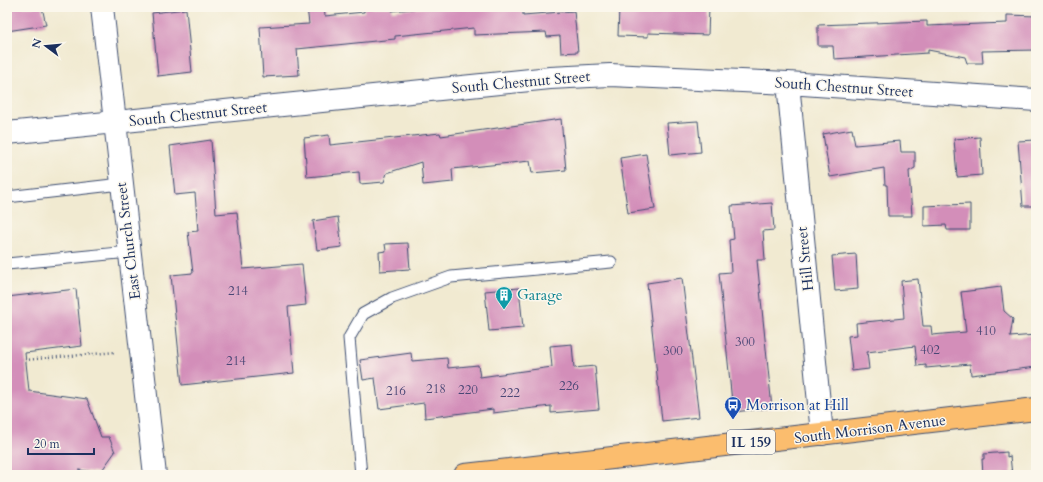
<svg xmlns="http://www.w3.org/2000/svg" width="1043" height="482" font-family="Cardo,serif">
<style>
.building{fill:#d38eb9}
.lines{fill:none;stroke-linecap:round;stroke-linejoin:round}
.lane-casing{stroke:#3b4b6f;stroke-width:13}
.street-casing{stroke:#3b4b6f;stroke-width:24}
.primary-casing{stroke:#3b4b6f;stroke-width:24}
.path{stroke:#3b4b6f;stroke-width:2.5;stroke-dasharray:1 3;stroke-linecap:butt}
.lane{stroke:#fff;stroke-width:11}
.street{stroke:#fff;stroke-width:22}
.primary{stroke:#fbbd6e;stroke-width:22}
.labels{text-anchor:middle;stroke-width:3;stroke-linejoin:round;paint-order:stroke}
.number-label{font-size:13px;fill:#494775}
.shield{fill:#fbf7ec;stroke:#5e6b89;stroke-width:1}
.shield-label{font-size:14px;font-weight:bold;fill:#1b2f5e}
.street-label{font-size:15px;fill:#1b2f5e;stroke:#fbf7ec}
.culture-label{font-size:15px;fill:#0d838f;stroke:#fbf7ec;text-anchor:start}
.transit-label{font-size:15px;fill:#164399;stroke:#fbf7ec;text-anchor:start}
</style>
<rect width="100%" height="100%" fill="#fbf7ec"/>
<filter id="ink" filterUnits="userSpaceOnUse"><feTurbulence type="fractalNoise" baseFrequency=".025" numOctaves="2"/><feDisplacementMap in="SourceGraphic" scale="8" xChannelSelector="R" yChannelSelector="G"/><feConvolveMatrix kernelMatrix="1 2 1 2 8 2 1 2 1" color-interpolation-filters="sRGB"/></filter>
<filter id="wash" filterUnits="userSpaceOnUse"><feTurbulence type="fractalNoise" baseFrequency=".012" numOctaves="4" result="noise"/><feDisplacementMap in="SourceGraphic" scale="16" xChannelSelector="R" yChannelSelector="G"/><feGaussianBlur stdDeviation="0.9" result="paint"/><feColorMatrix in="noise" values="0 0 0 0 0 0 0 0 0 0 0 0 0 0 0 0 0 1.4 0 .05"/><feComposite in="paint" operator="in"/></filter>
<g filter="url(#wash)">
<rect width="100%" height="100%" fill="#f1ead1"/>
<g id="blocks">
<path class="building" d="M7,7H42L46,25L7,31Z
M307,7H324L325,16L364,12V7H392V11L429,7H523V15L574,11L578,52L561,53L560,36L547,37L546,32L474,35V28L395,36V39L297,49L299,75L263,77L260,27L309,24Z
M619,7H709L708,35L648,33V37L618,36Z
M186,9L192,72L158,76L152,13Z
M1007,15L1036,16V50L982,51L983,63H967L965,57L928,50V53L834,59L833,46H818V25L927,21V26L1007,23Z
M561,119L566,170L532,173L530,161L452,169L453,182L423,185L421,162L387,173L384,182L360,184L359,172L307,177L304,138L329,135L330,145L440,133L441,136Z
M698,121L701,152L670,155L667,123Z
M852,129L855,145L900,141L901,152H915V168L909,171L912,216H888L887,185H885L884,168L830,177L823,134Z
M980,137L982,175L957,177L954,139Z
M211,140L216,214L237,212L243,269L302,264L306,305L288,307L294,373L182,385L171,275L193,273L188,232L198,231L195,193L175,195L170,146Z
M1036,140V206H1023L1018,141Z
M646,154L655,209L628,213L620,158Z
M772,203L774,230L763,231L765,260H757L772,408L733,412L719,273L731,272L729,240L734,239L731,206Z
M970,204V230H947L946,225L924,226V206Z
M338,217L342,247L317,250L313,221Z
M408,243L410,269L380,271L379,252L386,251L385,244Z
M856,254L858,289L835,291L832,256Z
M682,278L699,417L662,421L647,283Z
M918,279L923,326H931L932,335L966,332L961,292L1001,287L1004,311L1013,319L1010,337L1036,335V367L971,375L970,364L926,368V365L917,366L915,346L867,352L869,369L852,371L848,336L857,335L856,323L904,318L901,281Z
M519,288L523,328L489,331L485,291Z
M76,289L82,346L25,353L29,391L87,399L101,437H109L115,452L100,473L79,470L78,475H7V297Z
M572,344L574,368L595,366L599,409L551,413V406L493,413V409L425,418L424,403L379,409L375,378L363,380L360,360L411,353L412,361L447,358L448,368L478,365L480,377L552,367L550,346Z
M1007,452V457L1010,456L1012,475H983L982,459H984V454Z"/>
</g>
</g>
<g filter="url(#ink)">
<use href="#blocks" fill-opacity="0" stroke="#3b4b6f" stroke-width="1"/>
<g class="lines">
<g class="lane-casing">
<path id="lane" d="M7,197L121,184
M7,264L129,252
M361,475L349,338L363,314L392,298L451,277L611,262"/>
</g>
<g class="street-casing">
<path id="street" d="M102,7L155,475
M788,83L822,434
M7,133L550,78L610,75L788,83L1036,100"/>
</g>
<g class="primary-casing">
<path id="primary" d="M465,475L1036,409"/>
</g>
<path class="path" d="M25,360L116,352"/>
<use href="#lane" class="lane"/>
<use href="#street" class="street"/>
<use href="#primary" class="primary"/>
</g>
</g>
<defs>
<g id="building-pin" transform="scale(0.9)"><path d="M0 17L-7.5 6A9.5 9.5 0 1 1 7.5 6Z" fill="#0f9aa8" stroke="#fbf7ec"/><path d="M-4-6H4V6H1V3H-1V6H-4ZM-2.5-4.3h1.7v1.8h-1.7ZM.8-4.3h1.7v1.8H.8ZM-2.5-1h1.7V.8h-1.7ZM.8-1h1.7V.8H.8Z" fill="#fff"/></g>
<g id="bus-pin" transform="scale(0.9)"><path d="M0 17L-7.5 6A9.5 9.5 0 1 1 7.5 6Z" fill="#1a4fb4" stroke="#fbf7ec"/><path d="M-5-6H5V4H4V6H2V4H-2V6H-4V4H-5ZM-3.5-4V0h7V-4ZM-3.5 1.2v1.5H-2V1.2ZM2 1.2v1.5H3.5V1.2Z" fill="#fff"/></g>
</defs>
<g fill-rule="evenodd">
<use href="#building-pin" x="504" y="295"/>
<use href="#bus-pin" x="733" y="405"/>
</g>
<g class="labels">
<g class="number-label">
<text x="238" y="295">214</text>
<text x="986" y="335">410</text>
<text x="745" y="346">300</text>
<text x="930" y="354">402</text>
<text x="673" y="355">300</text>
<text x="236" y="365">214</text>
<text x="569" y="390">226</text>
<text x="436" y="393">218</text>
<text x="468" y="394">220</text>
<text x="396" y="395">216</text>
<text x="510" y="397">222</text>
</g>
<rect class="shield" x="727" y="430" width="48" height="24" rx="3"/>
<g class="shield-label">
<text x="751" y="447">IL 159</text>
</g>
<g class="street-label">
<text transform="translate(521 82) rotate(-5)" y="5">South Chestnut Street</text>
<text transform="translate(844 87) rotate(4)" y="5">South Chestnut Street</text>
<text transform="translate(198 114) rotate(-6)" y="5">South Chestnut Street</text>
<text transform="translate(128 241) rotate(-97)" y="5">East Church Street</text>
<text transform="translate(805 259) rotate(-96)" y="5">Hill Street</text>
<text transform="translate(870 429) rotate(-7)" y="5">South Morrison Avenue</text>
</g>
<g class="culture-label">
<text x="517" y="300">Garage</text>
</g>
<g class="transit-label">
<text x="746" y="410">Morrison at Hill</text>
</g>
</g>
<rect width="1043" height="482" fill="none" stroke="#fbf7ec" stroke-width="24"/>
<g transform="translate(46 46) rotate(286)" stroke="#fbf7ec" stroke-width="3" paint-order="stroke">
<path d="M0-3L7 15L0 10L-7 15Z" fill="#1b2f5e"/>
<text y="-6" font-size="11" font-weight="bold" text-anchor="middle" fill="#1b2f5e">N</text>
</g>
<path d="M28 448v6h66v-6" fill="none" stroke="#1b2f5e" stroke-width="2"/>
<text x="34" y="448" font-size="12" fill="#1b2f5e" stroke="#fbf7ec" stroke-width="3" paint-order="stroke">20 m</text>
</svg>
